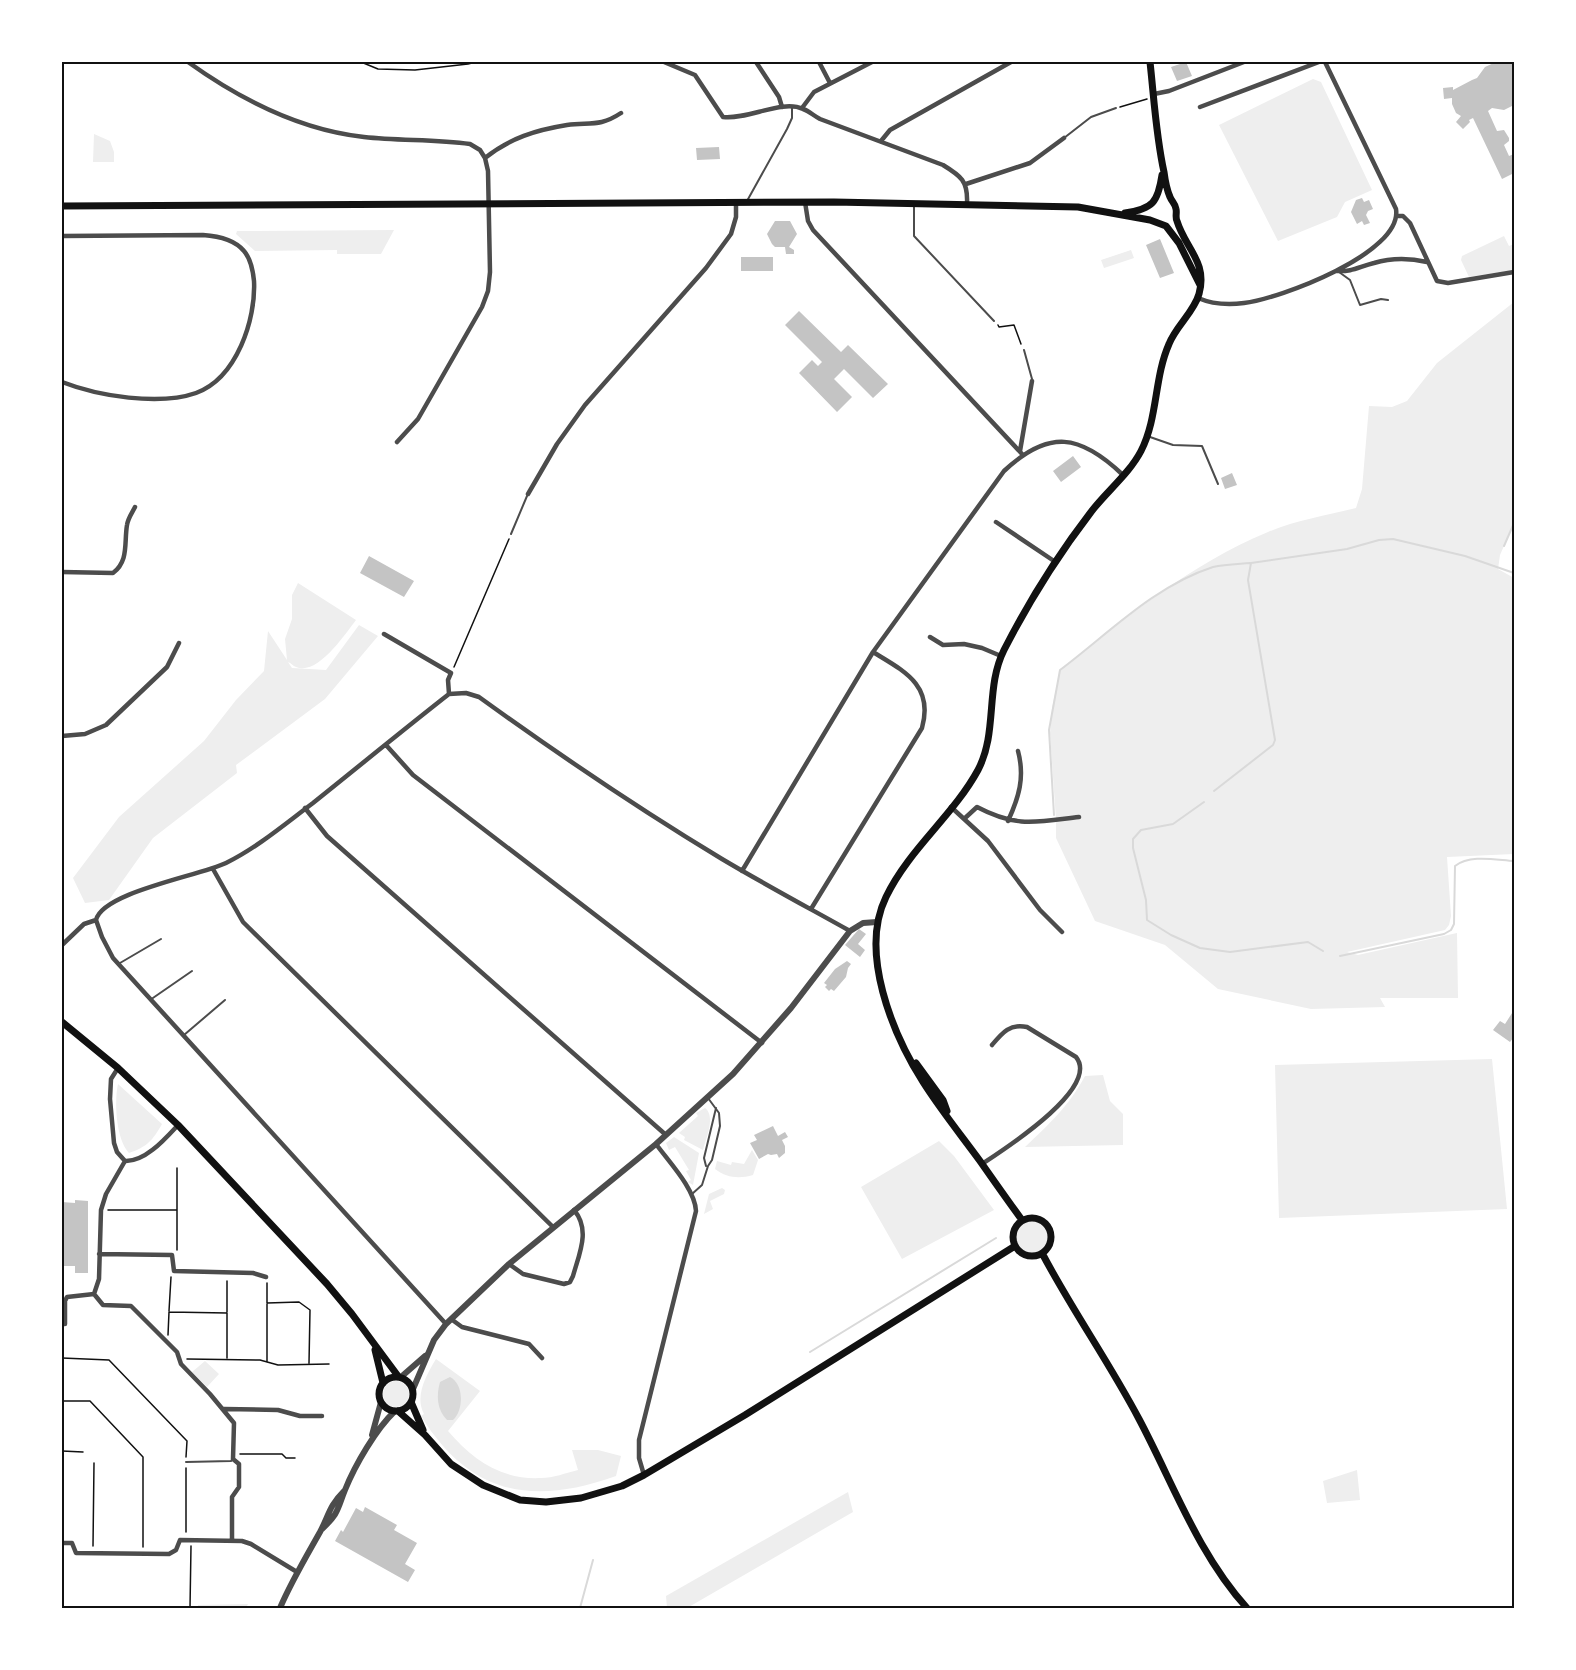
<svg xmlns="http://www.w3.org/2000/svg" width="1576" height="1670" font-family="'Noto Sans',sans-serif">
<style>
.green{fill:#eee}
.water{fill:#d9d9d9}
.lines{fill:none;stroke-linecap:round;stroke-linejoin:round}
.stream{stroke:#d9d9d9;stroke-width:2}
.building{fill:#c4c4c4}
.path{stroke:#111;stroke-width:1.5}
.service{stroke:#4c4c4c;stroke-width:2}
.minor{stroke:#4c4c4c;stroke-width:4.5}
.tertiary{stroke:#4c4c4c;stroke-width:6}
.secondary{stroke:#111;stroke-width:7}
.neatline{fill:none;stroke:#111;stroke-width:2}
</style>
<rect width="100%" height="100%" fill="#fff"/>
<path class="green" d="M1313,79L1321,82L1372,190L1345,202L1337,217L1278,241L1219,125Z
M94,134L110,141L114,152V162H93Z
M394,230L381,254H337V250L255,251L236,234L237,231Z
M1504,236L1509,246L1514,244V270L1469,277L1461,260L1462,256Z
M1131,250L1134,258L1104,268L1101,260Z
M1514,302V523L1500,555L1498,569L1514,578V854L1447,857L1451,916L1449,925L1445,930L1347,952L1358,955L1457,933L1458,998H1380L1385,1007L1311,1009L1218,989L1165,945L1095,921L1056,838V820L1050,733L1052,708L1060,670C1125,619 1190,564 1268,532C1293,521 1328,515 1356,508L1362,489L1369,406L1392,407L1407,401L1437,363Z
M298,583L356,620C345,634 318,676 296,667C293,666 291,663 288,662L292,668L326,670L359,625L378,636L325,699L236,765L237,773L153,838L109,900L85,903L73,878L119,817L204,741L236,700L264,671L268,631L287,660L285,639L292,619V595Z
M1492,1059L1507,1209L1279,1218L1275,1065Z
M1103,1075L1110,1101L1123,1114V1145L1025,1147C1049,1124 1069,1106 1085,1076Z
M118,1084L162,1124C153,1140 147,1147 129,1153C116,1139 114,1102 118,1084Z
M705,1108C716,1116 706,1138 703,1150L684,1140L685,1137L679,1133L698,1116L696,1113Z
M674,1137L699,1153L693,1185L688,1182L691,1180L686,1171L689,1170L675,1147L669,1150L666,1143Z
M939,1141L954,1156L994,1210L902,1259L861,1187Z
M752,1150L758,1160L753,1175C739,1179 727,1178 715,1169L717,1161L731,1165L732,1162L744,1164Z
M722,1188L725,1190L724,1194L710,1201L713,1209L704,1214L709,1194Z
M1013 1237a19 19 0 1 1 38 0a19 19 0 1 1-38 0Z
M436,1359L480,1391L448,1431C473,1460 501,1480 541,1478C553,1478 566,1473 578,1470L572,1450H598L621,1456L616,1476C532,1506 470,1495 421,1416L424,1414C414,1396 427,1374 436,1359Z
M205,1361L219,1374L207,1387L192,1372Z
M383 1394a13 13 0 1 1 26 0a13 13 0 1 1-26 0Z
M1357,1470L1360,1500L1327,1503L1323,1481Z
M848,1492L853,1512L687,1608H667L666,1596Z
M248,1604L246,1608H198V1605Z"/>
<path class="water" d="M450,1377C464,1384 464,1410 453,1420H447C437,1410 436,1396 440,1382Z"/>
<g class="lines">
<path class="stream" d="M1504,546L1514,523
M1214,791L1273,745L1275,740L1248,580L1251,563L1347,549L1379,540L1393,539L1465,556L1514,573
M1204,802L1173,824L1141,830L1133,839V848L1146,900L1147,920L1171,935L1200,948L1230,952L1308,942L1323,951
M1054,815L1049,730L1060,670C1108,634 1154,586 1213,567C1225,564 1238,564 1250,563
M1340,956L1444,934L1451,930L1454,924L1455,866C1470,854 1496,860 1514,861
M810,1352L996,1238
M580,1608L593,1560"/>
</g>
<path class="building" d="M1186,62L1192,76L1177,81L1171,67Z
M1496,62H1514V105L1504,110L1492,108L1488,111L1497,131L1504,130L1509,138V141L1504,145L1509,156L1514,154V173L1502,179L1473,118L1469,120L1470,122L1463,129L1456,122L1461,116L1456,113L1452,104V98L1444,99L1443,88L1453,87V90L1472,80L1477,78L1485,67Z
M719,147L720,159L697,160L696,148Z
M1362,198L1364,202L1369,200L1373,209L1368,211L1366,215L1370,223L1364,225L1362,221L1357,224L1351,212L1356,200Z
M775,221H790L797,234L789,247L794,250V254H786L785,247H775L772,244L767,234Z
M1160,239L1174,273L1160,278L1146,245Z
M741,257H773V271H741Z
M799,311L841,352L848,345L888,384L873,398L844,369L834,379L852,397L837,412L799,373L812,360L818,366L822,362L785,325Z
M1073,456L1081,467L1061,482L1053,471Z
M1232,473L1237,485L1225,489L1221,478Z
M369,556L414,581L404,597L360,573Z
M859,929L866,934L858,944L865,950L860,957L845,945Z
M847,961L851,964L848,968L846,977L834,991L831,989L829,991L825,987L827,985L824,983L835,969Z
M1514,1010V1026L1512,1030L1514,1031V1037L1510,1042L1493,1030L1500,1021L1505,1024Z
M773,1126L778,1136L785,1132L788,1137L782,1140L785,1146V1153L779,1158L777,1154L771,1155L768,1154L759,1159L750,1143L757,1140L754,1135Z
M75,1200L88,1201V1273H75V1266H62V1202L75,1203Z
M365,1507L397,1525L394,1530L417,1543L405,1564L415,1570L408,1582L335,1541L341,1530L343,1532L356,1508L363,1512Z"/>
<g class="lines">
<path class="path" d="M361,62L378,69L415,70L468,64L476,62
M1120,107L1147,99
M998,325L999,327L1014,325L1021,344
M454,667L509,539
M177,1168V1250
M108,1210H177
M267,1283V1303L299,1302L310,1310L309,1363
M169,1311L171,1277
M227,1312V1281
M168,1335L169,1312L227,1313V1358
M62,1358L109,1360L187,1441L186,1457
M187,1359L260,1360L278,1365L329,1364
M267,1362V1304
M62,1401H90L143,1457V1547
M62,1451L83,1452
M240,1454H282L286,1458H295
M186,1532V1468
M93,1546L94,1463
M190,1608L191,1546"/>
<path class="service" d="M1064,138L1091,117L1116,108
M747,201L787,129L792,118V107
M914,205V236L994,321
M1339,272L1350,280L1360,305L1381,299L1388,300
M1024,350L1032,379
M1150,437L1173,445L1202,446L1218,484
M511,534L527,496
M120,963L161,939
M150,1000L192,971
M184,1035L225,1000
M706,1166L704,1158L716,1108
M692,1194L702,1185L708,1166L712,1160L720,1126L719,1113L708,1098
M186,1462L231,1461L233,1459"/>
<path class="minor" d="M188,62C241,100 299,130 364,137C400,141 435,139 470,144L480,150L485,158L488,171L490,272L488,291L482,307L418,419L397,442
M664,62L695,75L723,117C748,120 782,99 803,109C809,111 814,116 820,119L943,165C961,176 968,181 967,203
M756,62L779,97L782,107
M819,62L830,83
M1154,94L1169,91L1244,62
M1200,107L1319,62
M802,108L814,92L872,62
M881,141L890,130L1011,62
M485,158C510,138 536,130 567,125C590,122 600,127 621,113
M966,184L1030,163L1064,138
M805,202L808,221L813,230L1023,455
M1397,216H1403L1410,223L1437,281L1448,283L1514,272
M62,236L203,235C218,236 234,239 244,251C251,259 253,271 254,281C256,319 237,378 196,393C159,406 98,396 62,382
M1336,271C1353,272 1358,267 1374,263C1391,258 1409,258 1427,262
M1198,298C1212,304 1229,305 1244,303C1279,299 1403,253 1396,209L1325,62
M1020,451L1032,381
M528,494L557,444L585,405L706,268L731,234L736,217V203
M996,522L1054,561
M62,572L113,573C129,561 124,543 127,525C128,518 132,513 135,507
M384,634L451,673L448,680L449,694L466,693L479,697C558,754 639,809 722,859C764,884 807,907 850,931
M930,637L943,645L964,644L982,648L1001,656
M62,736L85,734L106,725L167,667L179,643
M386,745L413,775L762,1043
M951,807L988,841L1040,910L1062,932
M305,808L327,836L666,1135
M964,819L977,807C1017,828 1036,822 1079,817
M1008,821C1019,797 1025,777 1018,751
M213,869L243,922L553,1227
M742,871L873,652L1004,471C1049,429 1080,434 1123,475
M811,909L922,728C934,685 904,671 873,652
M62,945L84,924L96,920
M118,1068L111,1079L110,1099L114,1143L117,1152L125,1161
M125,1161C145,1162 165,1139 178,1125
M982,1164C1003,1150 1101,1088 1076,1057L1027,1027C1010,1023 1002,1033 992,1045
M99,1254L172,1255L174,1271L253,1273L266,1277
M509,1264L523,1274L564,1284L570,1282L573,1276C579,1254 591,1230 574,1210
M94,1294L103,1305L131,1306L177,1352L181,1364L210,1394L234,1423L233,1459L239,1464V1487L232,1497V1540
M94,1294L99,1279L101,1210L106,1194L125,1161
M451,1319L462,1327L529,1344L542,1358
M62,1324H65V1301L67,1297L94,1294
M446,1324L113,958L102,937L96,920C103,892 199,876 226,863C258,847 285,824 313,803C358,767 403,730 449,694
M224,1409L278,1410L300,1416H322
M644,1475L639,1458V1440L696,1211C695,1189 669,1162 656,1144
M62,1543H72L76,1553L169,1554L176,1550L180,1540L242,1541L251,1544L297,1572"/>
<path class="tertiary" d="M401,1377L425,1356
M413,1389L434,1340L446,1324L509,1264L656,1144L733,1074L791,1008L850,931L863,923L877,922
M372,1435L381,1402
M322,1529C339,1513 337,1510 345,1490C355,1465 376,1429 395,1411
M280,1608C291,1582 306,1557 320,1532C329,1515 329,1506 344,1491"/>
<path class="secondary" d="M62,206L834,202L1078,207L1150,220L1166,226L1179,243L1200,285
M1125,213C1153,209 1158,202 1162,175
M62,1022L118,1068L178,1125L327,1284L352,1314L398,1376
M916,1063L943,1100L947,1111
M1013 1237a19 19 0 1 1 38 0a19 19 0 1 1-38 0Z
M1022,1220C1008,1201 994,1181 980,1161C961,1135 940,1109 923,1082C892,1033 859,952 886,897C909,849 953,816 978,770C998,732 985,688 1004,650C1029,601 1058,555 1091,512C1107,491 1129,474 1141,451C1158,418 1154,378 1169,344C1176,326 1194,312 1199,294C1208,262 1185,248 1177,221C1175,217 1177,213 1176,209C1175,203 1172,202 1170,197C1167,190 1165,180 1164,172C1156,136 1154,98 1150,62
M1042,1253C1072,1310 1109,1362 1139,1419C1173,1483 1198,1554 1247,1608
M375,1350L383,1383
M379 1394a17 17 0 1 1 34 0a17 17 0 1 1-34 0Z
M411,1402L423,1430
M398,1411L425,1435L451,1464L483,1485L520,1500L546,1502L581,1498L622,1486L644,1475L745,1415L1015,1246"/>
</g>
<rect width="1576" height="1670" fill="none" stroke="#ffffff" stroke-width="126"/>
<rect x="63" y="63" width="1450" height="1544" class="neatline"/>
</svg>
